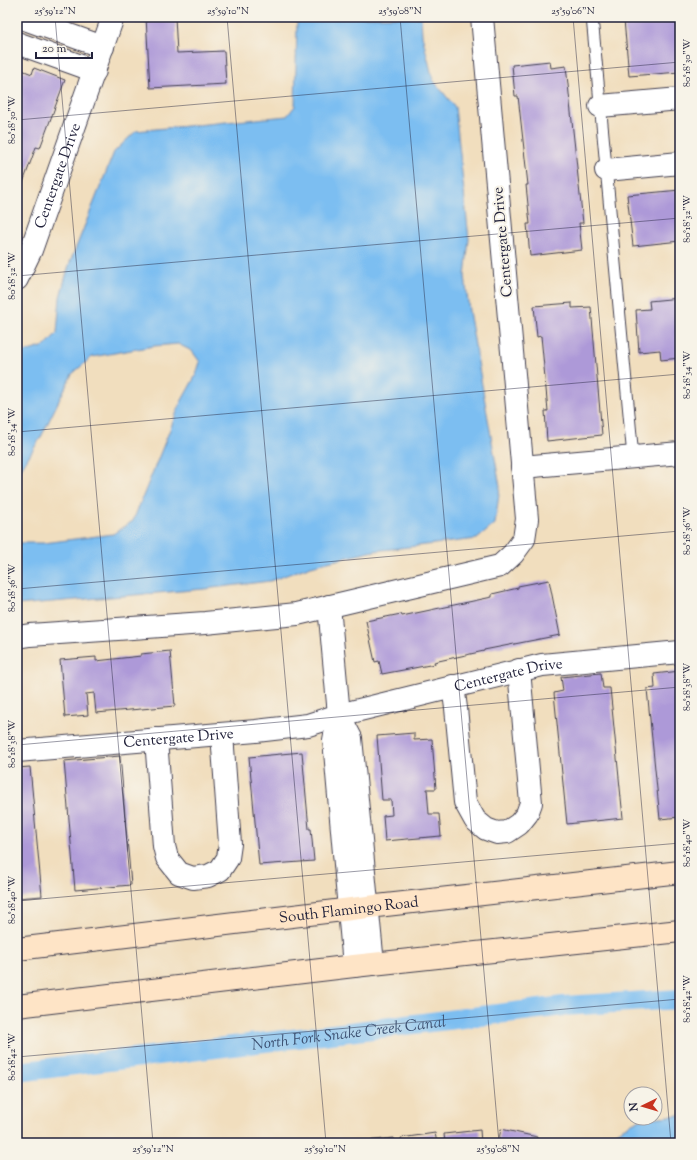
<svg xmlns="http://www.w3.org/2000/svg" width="697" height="1160" font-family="'Sorts Mill Goudy',serif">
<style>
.water{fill:#7bbef1;stroke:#4e7096}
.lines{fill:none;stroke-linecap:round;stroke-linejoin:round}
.canal{stroke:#7bbef1;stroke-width:20}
.building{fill:#ad99d8}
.lane-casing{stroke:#413e4f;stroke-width:13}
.street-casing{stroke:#413e4f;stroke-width:24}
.secondary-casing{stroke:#413e4f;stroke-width:24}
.lane{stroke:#fff;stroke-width:11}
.street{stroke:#fff;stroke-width:22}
.secondary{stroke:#fee4c6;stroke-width:22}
.ticks{fill:none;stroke:#22223b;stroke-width:1;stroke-opacity:0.45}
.labels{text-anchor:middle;stroke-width:4;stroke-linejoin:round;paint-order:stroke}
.street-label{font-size:15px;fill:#22223b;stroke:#f7f3e8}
.water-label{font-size:16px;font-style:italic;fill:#3d5172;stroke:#f7f3e8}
.neatline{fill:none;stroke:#22223b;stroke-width:1.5}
.ticks-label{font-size:10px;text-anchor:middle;fill:#22223b}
</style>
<rect width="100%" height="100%" fill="#f7f3e8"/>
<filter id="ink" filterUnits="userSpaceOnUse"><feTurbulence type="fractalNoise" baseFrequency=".025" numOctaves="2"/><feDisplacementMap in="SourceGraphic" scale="8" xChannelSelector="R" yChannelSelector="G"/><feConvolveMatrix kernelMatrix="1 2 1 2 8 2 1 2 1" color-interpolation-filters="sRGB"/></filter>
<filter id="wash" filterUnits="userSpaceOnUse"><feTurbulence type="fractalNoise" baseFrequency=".012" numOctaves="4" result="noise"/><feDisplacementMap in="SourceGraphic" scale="16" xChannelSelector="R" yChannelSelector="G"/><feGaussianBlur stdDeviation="0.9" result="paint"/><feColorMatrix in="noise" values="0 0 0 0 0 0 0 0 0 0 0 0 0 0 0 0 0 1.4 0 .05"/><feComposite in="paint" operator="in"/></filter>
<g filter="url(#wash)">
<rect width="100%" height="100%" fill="#f1debe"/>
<path class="water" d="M291,17H421L422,35L433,80L455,107L469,239L465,276L469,311L500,487L495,524L477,539L374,551L311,566L270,581L204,589L17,605V543H44L113,534L133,521L181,402L196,375L200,362L192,351L178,344L154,346L92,357L72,374L41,437L17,475V360L22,353L45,346L57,333L60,297L69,265L114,152L136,131L287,116L295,106L297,23Z
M680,1115V1143H618L617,1131L640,1119Z"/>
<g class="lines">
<path class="canal" id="s1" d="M17,1072L564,1006L680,999"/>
</g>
<g id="blocks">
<path class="building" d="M146,17H175L177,53L224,51L226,84L150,88Z
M666,17H680V72L629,76L624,20Z
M550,61L551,68L566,66L583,223H579L582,250L530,256L527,224H530L526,185H528L518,96H515L512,65Z
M17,68L32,74L34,68L65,80L40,148L36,147L17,199Z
M680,190V241L633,246L627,195Z
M680,298V358L661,360L660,350L639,352L636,310L650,309L649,301Z
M572,303V308L591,307L602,435L547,441L545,411H548L544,367L541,336L537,337L534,306Z
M549,580L560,635L484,650V651L434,662L435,664L382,674L379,661L375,662L366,621L401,614L402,616L492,597V594L518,588V586Z
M170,651L175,706L96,713L94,693L86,694L88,715L65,717L60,660L96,657V661L141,656V654Z
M680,671V817L660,819L647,689L655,688L654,674Z
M601,673L603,688H610L623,818L567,824L554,693L563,691L561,677Z
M414,733V740L432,739L436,789H427L429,814H439L441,836L385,841L383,816L392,815L391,800H382L377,736Z
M302,752L309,829H311L314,861L259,865L249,757Z
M120,756L131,885L75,890L64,761Z
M30,767L42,896L17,898V768Z
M501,1129L537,1137L536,1143H498Z
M480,1130L481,1143H445L444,1134Z
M435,1133L437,1143H402L401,1138Z
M394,1138L395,1143H355V1142Z"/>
</g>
</g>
<g filter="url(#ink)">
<use href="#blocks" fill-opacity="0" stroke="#413e4f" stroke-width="1"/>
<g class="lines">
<g class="lane-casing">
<path id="lane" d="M592,17L633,457"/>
</g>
<g class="street-casing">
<g id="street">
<path d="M19,17L103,47"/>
<path d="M17,43L95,71"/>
<path d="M600,106L680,99"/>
<path d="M606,170L680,163"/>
<path id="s2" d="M17,279L31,250L113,17"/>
<path d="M522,467L680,453"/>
<path d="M329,606L339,715L334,740L354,966"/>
<path d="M17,637L30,635L205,623L297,614L500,566L513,554L524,539L527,519L482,17"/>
<path d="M453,686L456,708L465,802L475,820L486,829L497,833L507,832L519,824L527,814L531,803L519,670"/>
<path d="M339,715L351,738L373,964"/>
<path d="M156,739L164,846L167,858L179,873L193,878L208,876L220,870L228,858L230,844L222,734"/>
<path id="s3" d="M17,751L256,731L308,725L339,715L542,665L680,652"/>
</g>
</g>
<g class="secondary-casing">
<g id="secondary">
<path id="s4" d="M17,949L368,907L680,872"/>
<path d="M17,1006L354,966L680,931"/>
</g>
</g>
<use href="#lane" class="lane"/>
<use href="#street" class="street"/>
<use href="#secondary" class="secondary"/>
</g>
</g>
<path class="ticks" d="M55,17L153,1143M227,17L326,1143M400,17L499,1143M573,17L671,1143M17,120L680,62M17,276L680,218M17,432L680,374M17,589L680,531M17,745L680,687M17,901L680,843M17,1057L680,999"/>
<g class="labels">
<g class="street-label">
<text dy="5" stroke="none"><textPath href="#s2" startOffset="111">Centergate Drive</textPath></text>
<text transform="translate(502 242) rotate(-95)" y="5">Centergate Drive</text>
<text dy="5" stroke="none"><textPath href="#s3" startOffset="499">Centergate Drive</textPath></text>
<text dy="5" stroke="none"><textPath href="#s3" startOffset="162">Centergate Drive</textPath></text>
<text dy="5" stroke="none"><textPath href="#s4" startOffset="334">South Flamingo Road</textPath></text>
</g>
<g class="water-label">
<text dy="6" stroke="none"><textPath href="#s1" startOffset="334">North Fork Snake Creek Canal</textPath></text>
</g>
</g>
<rect width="697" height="1160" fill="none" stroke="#f7f3e8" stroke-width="44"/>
<g transform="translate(643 1106) rotate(265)"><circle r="19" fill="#f7f3e8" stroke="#a29fa3"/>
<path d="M0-3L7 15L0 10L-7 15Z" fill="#c8321e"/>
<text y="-6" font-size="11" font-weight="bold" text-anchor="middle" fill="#22223b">N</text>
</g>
<path d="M36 52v6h56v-6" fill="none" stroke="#22223b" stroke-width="2"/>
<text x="42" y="52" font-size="12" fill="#22223b" stroke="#f7f3e8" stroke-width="3" paint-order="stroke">20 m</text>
<rect x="22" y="22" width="653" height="1116" class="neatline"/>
<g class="ticks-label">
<text x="55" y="14">25°59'12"N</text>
<text x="228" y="14">25°59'10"N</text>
<text x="400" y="14">25°59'08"N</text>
<text x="573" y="14">25°59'06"N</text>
<text transform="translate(686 63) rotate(-90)" y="4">80°18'30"W</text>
<text transform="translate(11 120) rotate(-90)" y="4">80°18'30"W</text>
<text transform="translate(686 219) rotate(-90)" y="4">80°18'32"W</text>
<text transform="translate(11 276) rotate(-90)" y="4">80°18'32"W</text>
<text transform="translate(686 375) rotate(-90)" y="4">80°18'34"W</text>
<text transform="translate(11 432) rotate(-90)" y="4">80°18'34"W</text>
<text transform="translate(686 531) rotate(-90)" y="4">80°18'36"W</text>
<text transform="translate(11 588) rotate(-90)" y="4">80°18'36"W</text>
<text transform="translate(686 687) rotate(-90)" y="4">80°18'38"W</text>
<text transform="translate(11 744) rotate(-90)" y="4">80°18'38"W</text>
<text transform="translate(686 843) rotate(-90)" y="4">80°18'40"W</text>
<text transform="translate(11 900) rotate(-90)" y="4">80°18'40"W</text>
<text transform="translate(686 999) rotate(-90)" y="4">80°18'42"W</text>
<text transform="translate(11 1057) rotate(-90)" y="4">80°18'42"W</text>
<text x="153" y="1152">25°59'12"N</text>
<text x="325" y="1152">25°59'10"N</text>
<text x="498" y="1152">25°59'08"N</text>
</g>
</svg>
